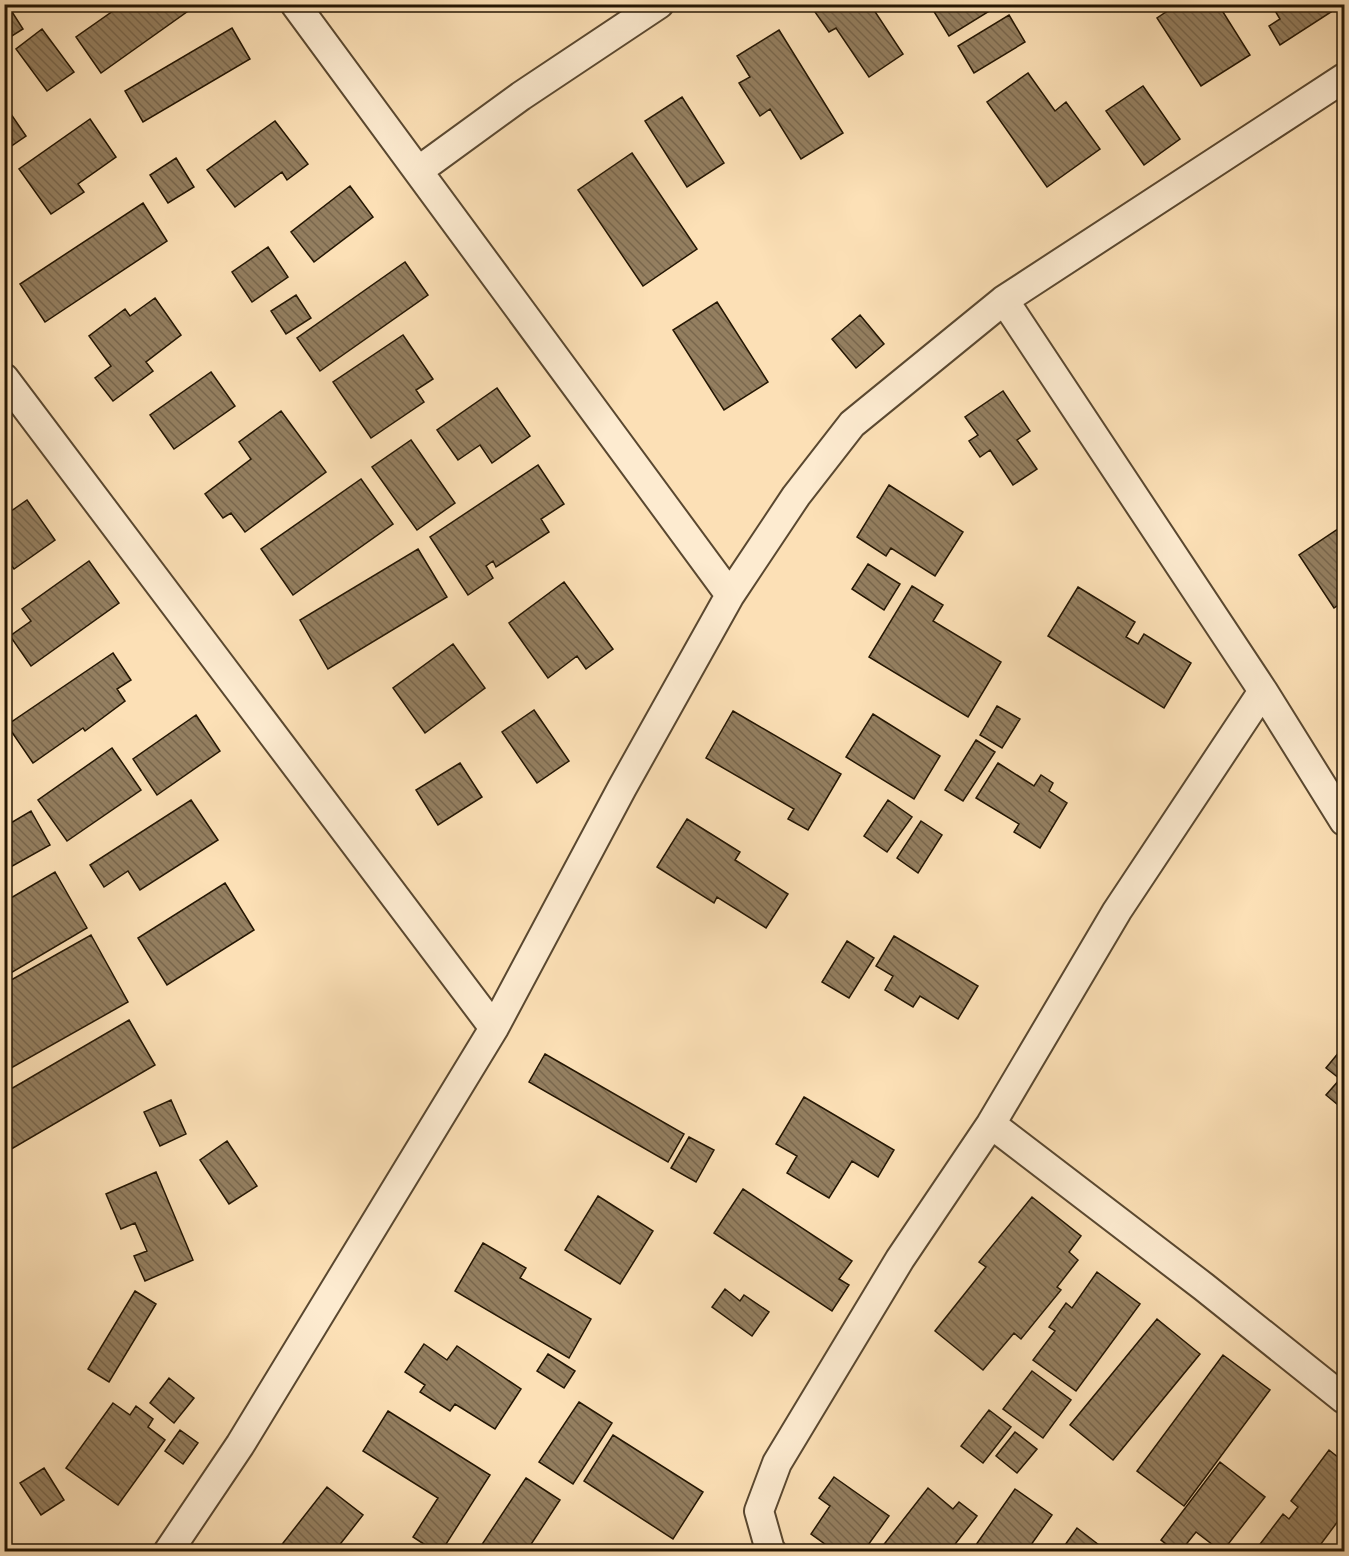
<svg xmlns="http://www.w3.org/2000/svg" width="1349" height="1556" font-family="'IM FELL English',serif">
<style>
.building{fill:url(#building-back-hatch);stroke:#241603;stroke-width:1.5}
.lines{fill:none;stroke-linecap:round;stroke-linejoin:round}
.minor-casing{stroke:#5a4830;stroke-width:32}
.minor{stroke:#fdebd0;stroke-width:28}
</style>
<defs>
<pattern id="building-back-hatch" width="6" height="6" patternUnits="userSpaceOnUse" patternTransform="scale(1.5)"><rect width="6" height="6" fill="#947f60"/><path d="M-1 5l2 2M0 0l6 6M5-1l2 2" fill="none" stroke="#79674d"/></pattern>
</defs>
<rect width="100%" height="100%" fill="#fce0b6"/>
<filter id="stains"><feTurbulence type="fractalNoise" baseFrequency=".00333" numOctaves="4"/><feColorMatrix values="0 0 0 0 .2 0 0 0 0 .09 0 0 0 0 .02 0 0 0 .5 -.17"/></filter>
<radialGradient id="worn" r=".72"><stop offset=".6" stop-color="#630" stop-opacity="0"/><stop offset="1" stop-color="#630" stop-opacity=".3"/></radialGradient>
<path class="building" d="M4,4H7L23,29L4,41Z
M123,4H198L101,73L76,37Z
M825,4H870L903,54L869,77L836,28L829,32L815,12Z
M915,4H995L996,7L949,36L930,5L919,11Z
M1178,4H1218L1250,55L1201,86L1157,18Z
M1271,4H1326L1331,12L1280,45L1269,26L1280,19Z
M1009,15L1025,42L974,73L958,46Z
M232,28L250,59L143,122L125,91Z
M42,29L74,72L47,91L16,49Z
M779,30L843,133L801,159L770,109L760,116L739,83L750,77L737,56Z
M1028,73L1055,111L1066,102L1100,149L1047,187L987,102Z
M1143,86L1180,139L1144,165L1106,111Z
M682,97L724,163L687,187L645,121Z
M4,104L26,136L4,151Z
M90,119L116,157L78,184L84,192L51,214L19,169Z
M275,121L308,164L287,180L282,172L235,207L207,170Z
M632,153L697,249L643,286L578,190Z
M176,158L194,187L168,203L150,175Z
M350,186L373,217L314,262L291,232Z
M143,203L167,241L45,322L20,284Z
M268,247L288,277L252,302L232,272Z
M405,262L428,295L320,371L297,338Z
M296,295L311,318L286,334L271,311Z
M155,298L181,335L146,362L153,371L113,401L95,378L111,366L89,336L125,309L130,316Z
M717,302L768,382L724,410L673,330Z
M860,315L884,344L856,368L832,339Z
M403,335L433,379L416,390L424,402L371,438L333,382Z
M211,372L235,406L174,449L150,415Z
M497,388L530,436L492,463L480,445L458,460L437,430Z
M1003,391L1030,431L1017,440L1037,469L1013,485L990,450L980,457L969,441L978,435L965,417Z
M281,411L326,472L245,532L231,513L223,518L205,494L251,459L239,442Z
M411,440L455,503L417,530L372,467Z
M538,465L564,504L541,519L549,532L496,567L493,561L486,566L493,578L468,595L430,537Z
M361,479L393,524L293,595L261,549Z
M889,485L963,532L935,576L891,548L886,556L857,537Z
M27,500L55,540L14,569L4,555V516Z
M1344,525V601L1334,608L1299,555Z
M418,549L447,597L328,669L300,620Z
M89,561L119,603L31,666L10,636L31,621L22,609Z
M868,564L900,584L884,610L852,589Z
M564,582L613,649L586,669L577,656L548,678L509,623Z
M912,586L943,605L933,621L1001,662L968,717L869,657Z
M1078,587L1135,622L1126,637L1138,644L1144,634L1191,663L1164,708L1048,636Z
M453,644L485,688L425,733L393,688Z
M113,653L131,680L117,689L125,701L85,731L83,728L33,763L7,725Z
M997,706L1020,719L1002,748L980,735Z
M534,710L569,761L537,783L502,732Z
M733,711L841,774L808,830L788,819L794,809L706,758Z
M873,714L940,756L914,799L846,757Z
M196,715L220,751L157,795L133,759Z
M976,740L995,752L963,801L945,790Z
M112,748L141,790L67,841L38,800Z
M460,763L482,797L438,825L416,790Z
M998,763L1034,786L1041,775L1053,783L1049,791L1067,803L1040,848L1014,832L1019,824L976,798Z
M191,800L218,840L140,890L128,871L104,887L90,865Z
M888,800L912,817L887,852L864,836Z
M31,811L50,845L7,869L4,864V827Z
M687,819L740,852L735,860L788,894L766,928L717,897L714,903L657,867Z
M921,821L942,835L918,873L897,858Z
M55,872L87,928L4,977V902Z
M225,883L254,930L167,985L138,938Z
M91,935L128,1002L4,1072V984Z
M894,936L978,986L958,1019L920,996L913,1007L885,990L893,976L876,966Z
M847,941L874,958L849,998L822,982Z
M129,1020L155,1065L8,1151L4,1145V1093Z
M1344,1046V1110L1326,1095L1340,1079L1326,1068Z
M545,1054L684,1134L668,1162L529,1082Z
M804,1097L894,1150L878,1177L852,1161L829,1198L787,1173L797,1156L776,1144Z
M171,1100L186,1134L160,1146L144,1112Z
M689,1137L714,1150L696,1182L671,1168Z
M227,1141L257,1186L229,1204L200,1160Z
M156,1172L193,1260L145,1281L134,1256L147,1251L135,1223L121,1229L106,1194Z
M743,1189L852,1261L839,1279L849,1285L832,1311L714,1233Z
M598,1196L653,1231L620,1284L565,1250Z
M1032,1197L1081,1236L1069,1252L1078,1260L1057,1287L1061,1290L1021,1339L1014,1333L983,1370L935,1331L986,1267L979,1262Z
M483,1243L526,1268L520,1278L591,1319L569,1358L455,1291Z
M1097,1272L1140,1304L1076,1391L1033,1360L1055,1331L1049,1327L1066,1303L1072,1308Z
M725,1289L740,1301L744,1295L769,1312L752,1336L712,1307Z
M135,1291L156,1304L109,1382L88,1369Z
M1157,1319L1200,1354L1113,1460L1070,1425Z
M424,1344L447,1360L457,1346L521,1389L495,1429L455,1404L450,1411L420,1392L425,1385L405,1372Z
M548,1354L575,1371L564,1388L537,1371Z
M1223,1355L1270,1390L1184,1506L1137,1471Z
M1032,1371L1071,1400L1043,1438L1003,1409Z
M169,1378L194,1398L174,1423L150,1403Z
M579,1402L612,1423L573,1484L539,1462Z
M113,1403L130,1415L136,1406L153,1419L148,1427L165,1440L118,1505L66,1468Z
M989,1410L1011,1427L983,1463L961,1446Z
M388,1411L490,1475L441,1552H436L413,1537L438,1498L363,1451Z
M180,1430L198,1443L183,1464L165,1451Z
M1015,1432L1037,1449L1017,1473L996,1456Z
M613,1435L703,1492L673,1539L584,1481Z
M1329,1450L1344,1462V1513L1315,1552H1254L1283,1514L1289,1519L1298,1507L1291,1501Z
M1220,1462L1265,1497L1222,1552L1196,1532L1180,1552H1176L1161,1540Z
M44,1468L64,1500L41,1515L20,1483Z
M834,1477L889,1516L863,1552H836L811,1534L830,1506L819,1498Z
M526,1478L560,1500L526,1552H477Z
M327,1487L363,1515L334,1552H276Z
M928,1488L953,1509L959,1502L977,1516L949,1552H878Z
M1015,1489L1052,1515L1026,1552H971Z
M1077,1528L1108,1552H1060Z"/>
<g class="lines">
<g class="minor-casing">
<path id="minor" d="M295,4L730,595
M418,171L521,96L659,4
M1004,300L1263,691L1344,821
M4,378L494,1028
M991,1124L1204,1287L1344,1399
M168,1552L240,1445L494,1028L622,788L730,595L796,496L852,424L1004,300L1344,78
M772,1552L770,1550L759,1511L777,1463L900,1259L991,1124L1117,911L1263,691"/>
</g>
<use href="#minor" class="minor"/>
</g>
<rect width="1349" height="1556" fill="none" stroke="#fce0b6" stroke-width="24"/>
<rect x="6" y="6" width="1337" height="1544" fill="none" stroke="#241603" stroke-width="3"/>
<rect x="12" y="12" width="1325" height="1532" fill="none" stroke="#241603" stroke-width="1.5"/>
<rect width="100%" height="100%" filter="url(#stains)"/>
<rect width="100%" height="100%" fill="url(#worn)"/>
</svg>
